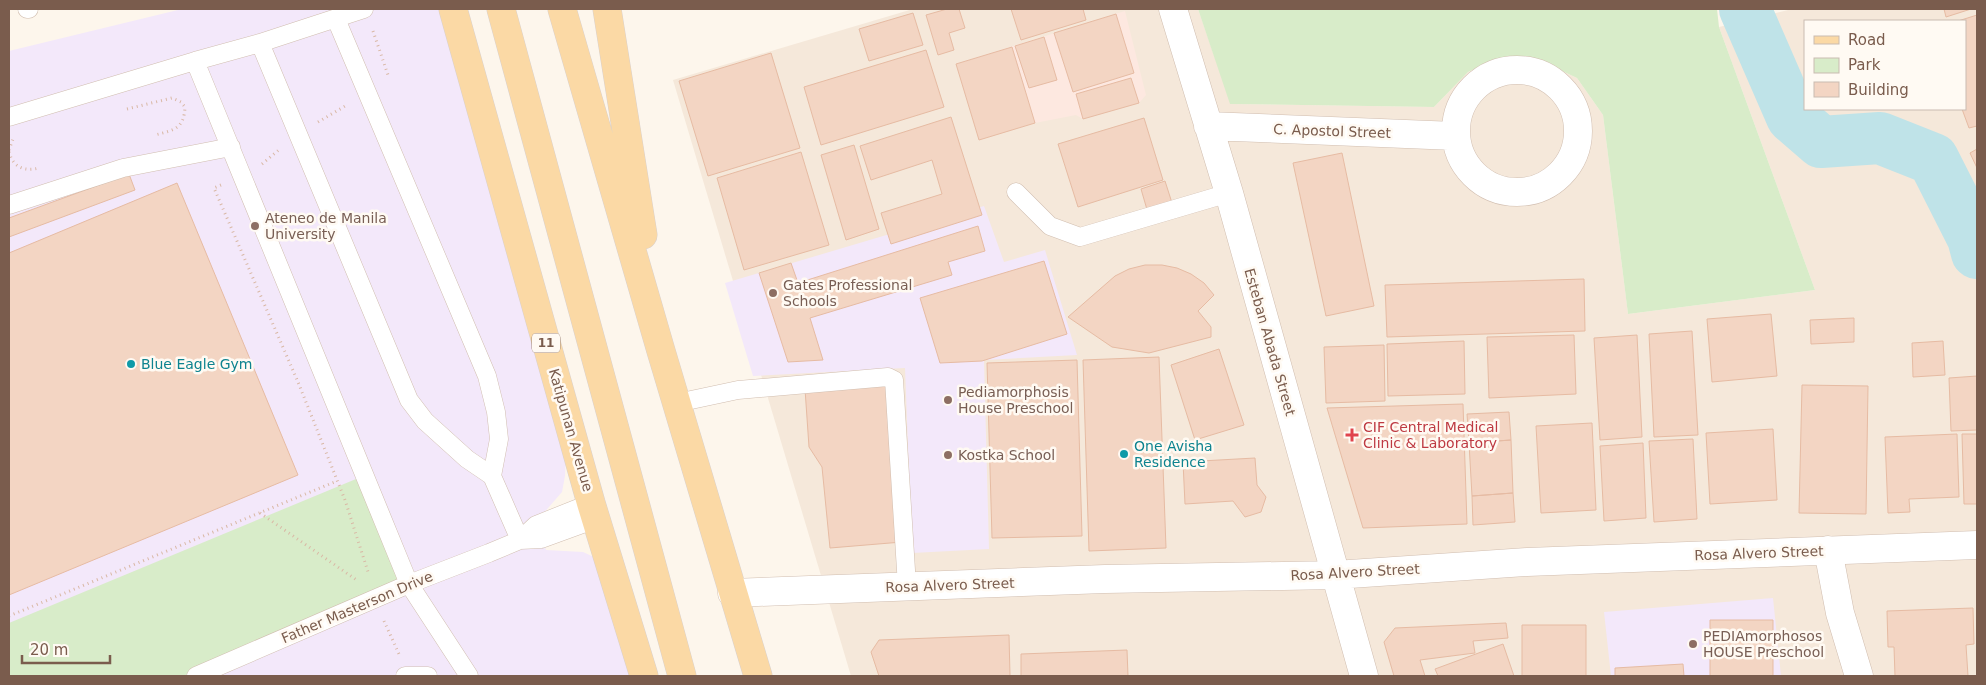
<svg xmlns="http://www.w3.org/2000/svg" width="1986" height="685" font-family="'DejaVu Sans',sans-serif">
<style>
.residential{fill:#f5e8da;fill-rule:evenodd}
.commercial{fill:#fde8e0}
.education{fill:#f3e8fa}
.green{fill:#d8ecc9}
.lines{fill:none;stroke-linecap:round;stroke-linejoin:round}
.river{stroke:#bfe3e8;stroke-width:52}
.building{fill:#f3d5c3;stroke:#e6bba3}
.service-casing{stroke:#d1beb0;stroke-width:19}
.minor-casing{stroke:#d1beb0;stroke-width:29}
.primary-casing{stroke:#dad1cd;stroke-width:29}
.path{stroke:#d9b8a5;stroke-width:3;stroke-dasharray:1 4;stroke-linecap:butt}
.service{stroke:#fff;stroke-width:18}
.minor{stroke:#fff;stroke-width:28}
.primary{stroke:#fbd9a5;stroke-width:28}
.education-dot{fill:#8d6e63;stroke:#fffaf3;stroke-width:2}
.culture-dot{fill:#0f9aa8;stroke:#fffaf3;stroke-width:2}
.health-dot{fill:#e0444e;stroke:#fffaf3;stroke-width:2}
.labels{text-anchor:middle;stroke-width:5;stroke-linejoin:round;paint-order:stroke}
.shield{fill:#fffaf3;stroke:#a28b7f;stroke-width:1}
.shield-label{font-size:12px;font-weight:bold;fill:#7a5c4d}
.street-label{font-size:14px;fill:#7a5c4d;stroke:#fffaf3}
.education-label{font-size:14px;fill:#785e54;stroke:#fffaf3;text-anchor:start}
.culture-label{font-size:14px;fill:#0d838f;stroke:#fffaf3;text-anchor:start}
.health-label{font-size:14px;fill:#be3a42;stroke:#fffaf3;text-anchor:start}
</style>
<rect width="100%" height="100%" fill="#fdf6ec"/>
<path class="residential" d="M913,9H1198L1231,104L1434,107L1468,72L1499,58L1541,61L1577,78L1603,115L1628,314L1815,290L1719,27L1792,9H1977V676H851L673,80ZM1805,21H1965V109H1805Z"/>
<path class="commercial" d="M1125,11L1146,95L1139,103L1083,119L1076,115L1035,123L979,140L956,64Z"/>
<path class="education" d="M182,9H439L458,67L566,450L565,476L562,492L535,523L546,550L583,552L596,558L633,676H9V51Z
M984,206L1004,262L1045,250L1077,355L984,360L989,549L912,553L905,368L753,376L725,283Z
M1773,598L1781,676H1611L1604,612Z"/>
<path class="green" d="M1198,9H1717L1719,27L1815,290L1628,314L1603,115L1577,78L1541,61L1499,58L1468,72L1434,107L1230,104Z
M356,479L403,582L183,676H9V623Z"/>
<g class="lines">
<path class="river" d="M1745,9L1792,117L1821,142L1880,138L1933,159L1973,238L1977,253"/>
</g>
<path class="building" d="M947,9H959L965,28L949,33L954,50L938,55L926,15Z
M1011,9H1083L1086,20L1021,40Z
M1944,9H1971L1946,17Z
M913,13L923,45L869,61L859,29Z
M1116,14L1134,73L1073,92L1054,33Z
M1977,15V126L1969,128L1962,109H1965V21H1958Z
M1044,37L1057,80L1029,88L1015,46Z
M1012,47L1035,123L979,140L956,64Z
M926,50L944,107L821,145L804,87Z
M771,53L800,148L708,176L679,81Z
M1131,78L1139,103L1083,119L1076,94Z
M951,117L982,215L891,244L881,213L942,194L932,160L871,180L860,146Z
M1144,118L1163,180L1078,207L1058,144Z
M854,145L879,229L846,240L821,155Z
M1977,149V168L1970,153Z
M801,152L829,245L744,270L717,178Z
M1342,153L1374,306L1326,316L1293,163Z
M129,174L135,190L9,237V218Z
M1165,181L1173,206L1148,213L1141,189Z
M177,183L298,475L9,595V253Z
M978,226L985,251L948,262L952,275L810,318L823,360L788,362L759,273L791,263L798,283Z
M1044,261L1067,334L982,361L940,363L920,298Z
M1145,265H1162L1177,268L1191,274L1204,283L1214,295L1198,311L1211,327V337L1149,353L1112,347L1068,317L1115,276L1129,269Z
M1584,279L1585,331L1387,337L1385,285Z
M1771,314L1777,376L1712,382L1707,319Z
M1854,318V342L1811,344L1810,320Z
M1692,331L1698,435L1654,437L1649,334Z
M1574,335L1576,394L1489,398L1487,337Z
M1637,335L1642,437L1600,440L1594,338Z
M1464,341L1465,394L1388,396L1387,344Z
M1943,341L1945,375L1913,377L1912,343Z
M1384,345L1385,401L1326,403L1324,347Z
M1219,349L1244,425L1195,440L1171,365Z
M1159,357L1166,548L1089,551L1083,360Z
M1077,360L1082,536L992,538L987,363Z
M1977,376V430L1951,431L1949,378Z
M889,382L902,542L830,548L822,467L809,447L805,389Z
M1802,385L1868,386L1866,514L1799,513Z
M1463,404L1467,524L1363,528L1327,408Z
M1509,412L1511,440L1469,443L1467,414Z
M1592,423L1596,510L1541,513L1536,426Z
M1773,429L1777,500L1710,504L1706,433Z
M1957,434L1959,497L1909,499L1910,512L1888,513L1885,437Z
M1962,434H1977V504H1964Z
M1693,439L1697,519L1654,522L1649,441Z
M1511,440L1513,493L1472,496L1469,443Z
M1643,443L1646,518L1604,521L1600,446Z
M1255,458L1257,485L1266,497L1261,512L1245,517L1233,501L1185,504L1183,462Z
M1513,493L1515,522L1473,525L1472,496Z
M1973,608L1974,644L1966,645L1968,676H1895L1894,647H1888L1887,611Z
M1710,620H1773V676H1710Z
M1506,623L1508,638L1473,641L1475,653L1420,660L1425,676H1394L1384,642L1395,628Z
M1522,625H1586V676H1522Z
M1009,635L1010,676H879L871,652L879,640Z
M1503,644L1514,676H1438L1435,669Z
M1127,650L1128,676H1021V654Z
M1683,664L1684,676H1615V668Z"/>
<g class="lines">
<g class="service-casing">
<path id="service" d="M27,9H29
M336,19L487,376L496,412L499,439L492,476
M260,43L409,400L425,421L467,459L492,476L520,540
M195,61L409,584L469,676
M9,117L195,61L260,43L364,9
M1016,192L1050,226L1080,237L1229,193
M9,205L123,168L231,147
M677,403L738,390L888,377L894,380L907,586
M520,540L541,539L596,519
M196,676L409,584L489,553L520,540L536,525L591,503
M405,676H428"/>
</g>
<g class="minor-casing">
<path id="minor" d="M1173,9L1229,193L1364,676
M1456 131a61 61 0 1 1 122 0a61 61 0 1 1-122 0Z
M1208,126L1455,136
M1828,550L1840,613L1859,676
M732,593L1105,579L1335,575L1527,562L1977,545"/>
</g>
<g class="primary-casing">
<path id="primary" d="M453,9L591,503L644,676
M501,9L682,676
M562,9L661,351L758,676
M607,9L643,235"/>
</g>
<path class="path" d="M373,31L388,75
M127,109L172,98L181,102L185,107C184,129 174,130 155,135
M318,122L347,105
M9,150L13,139
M9,152C13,167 24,172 39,168
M262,164L280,149
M221,185L214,188L298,382L345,500L369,575
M260,513L358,581
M9,616L337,481
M384,621L399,654"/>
<use href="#service" class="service"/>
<use href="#minor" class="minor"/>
<use href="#primary" class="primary"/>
</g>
<g class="education-dot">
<circle cx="255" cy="226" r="5"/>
<circle cx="773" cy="293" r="5"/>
<circle cx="948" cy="400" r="5"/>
<circle cx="948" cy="455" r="5"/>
<circle cx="1693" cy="644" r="5"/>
</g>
<g class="culture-dot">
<circle cx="131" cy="364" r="5"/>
<circle cx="1124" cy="454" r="5"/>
</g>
<path class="health-dot" d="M1349.5 427.5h5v5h5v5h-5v5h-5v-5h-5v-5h5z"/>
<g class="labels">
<rect class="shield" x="532" y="333.5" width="28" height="19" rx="4"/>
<g class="shield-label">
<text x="546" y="347">11</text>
</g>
<g class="street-label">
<text transform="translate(1332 131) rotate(2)" y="5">C. Apostol Street</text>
<text transform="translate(1270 342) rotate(74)" y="5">Esteban Abada Street</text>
<text transform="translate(571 430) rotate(74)" y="5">Katipunan Avenue</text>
<text transform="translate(1759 553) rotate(-2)" y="5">Rosa Alvero Street</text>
<text transform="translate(1355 572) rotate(-3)" y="5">Rosa Alvero Street</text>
<text transform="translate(950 585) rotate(-2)" y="5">Rosa Alvero Street</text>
<text transform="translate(357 607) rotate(-23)" y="5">Father Masterson Drive</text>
</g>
<g class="education-label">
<text x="265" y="223">Ateneo de Manila<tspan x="265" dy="16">University</tspan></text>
<text x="783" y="290">Gates Professional<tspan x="783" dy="16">Schools</tspan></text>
<text x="958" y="397">Pediamorphosis<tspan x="958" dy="16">House Preschool</tspan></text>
<text x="958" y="460">Kostka School</text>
<text x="1703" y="641">PEDIAmorphosos<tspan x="1703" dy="16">HOUSE Preschool</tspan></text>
</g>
<g class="culture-label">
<text x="141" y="369">Blue Eagle Gym</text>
<text x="1134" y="451">One Avisha<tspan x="1134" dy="16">Residence</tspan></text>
</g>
<g class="health-label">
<text x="1363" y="432">CIF Central Medical<tspan x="1363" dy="16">Clinic &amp; Laboratory</tspan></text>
</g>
</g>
<rect width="1986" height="685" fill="none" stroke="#7a5c4d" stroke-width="20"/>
<rect x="1804" y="20" width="162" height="90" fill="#fffaf3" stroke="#cabbb1"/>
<rect x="1814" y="36" width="25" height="8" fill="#fbd9a5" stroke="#cabbb1"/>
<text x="1848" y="45" font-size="15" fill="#7a5c4d">Road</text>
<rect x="1814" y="58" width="25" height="15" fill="#d8ecc9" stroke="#cabbb1"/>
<text x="1848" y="70" font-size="15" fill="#7a5c4d">Park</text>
<rect x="1814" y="82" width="25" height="15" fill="#f3d5c3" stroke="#cabbb1"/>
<text x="1848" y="95" font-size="15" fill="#7a5c4d">Building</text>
<path d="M22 655v8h88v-8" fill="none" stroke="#7a5c4d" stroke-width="2.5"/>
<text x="30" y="655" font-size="15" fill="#7a5c4d" stroke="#fffaf3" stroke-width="4" paint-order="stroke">20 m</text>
</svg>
